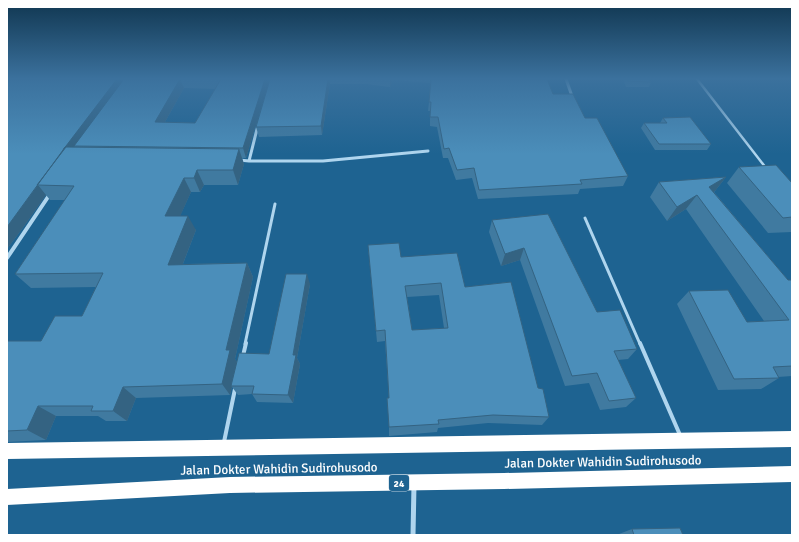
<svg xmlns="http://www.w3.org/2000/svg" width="799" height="542" font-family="Signika,sans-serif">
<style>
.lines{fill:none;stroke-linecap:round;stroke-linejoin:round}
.lane-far2{stroke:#afd5ee;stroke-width:2.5}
.lane-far1{stroke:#afd5ee;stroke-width:3}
.lane{stroke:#afd5ee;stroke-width:4}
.street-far2{stroke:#afd5ee;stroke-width:3}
.street-far1{stroke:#afd5ee;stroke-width:4}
.street{stroke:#afd5ee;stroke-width:5}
.highway{fill:#fff;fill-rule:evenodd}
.wall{fill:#407aa0;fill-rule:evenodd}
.shaded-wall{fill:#346382}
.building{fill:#4b8eba;stroke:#346382;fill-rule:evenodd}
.labels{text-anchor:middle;stroke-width:3;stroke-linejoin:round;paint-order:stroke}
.shield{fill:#1e6391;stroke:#bcd0de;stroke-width:1}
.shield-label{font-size:10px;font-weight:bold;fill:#fff}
.near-street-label{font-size:13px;fill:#fff;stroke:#1e6391}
</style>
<rect width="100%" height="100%" fill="#1e6391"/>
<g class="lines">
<path class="lane-far2" d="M697,79L766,168"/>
<path class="lane-far1" d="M585,218L640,344
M245,344L275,204"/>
<path class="lane" d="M640,343L680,435
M243,356L246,343
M224,442L235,389"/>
<path class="street-far2" d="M566,79L573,99
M239,160L249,161L258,125
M249,161H323L428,151"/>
<path class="street-far1" d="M7,258L50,194"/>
<path class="street" d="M413,535L414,485"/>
<path class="highway" d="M792,431V447L7,459V443Z
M792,466V482L504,489L230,493L7,505V489L230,477L504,473Z"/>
</g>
<path class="wall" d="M7,79H270L246,158H242L244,164L238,185H204L200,192H191L180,216L196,230L183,264L247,263L253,277L235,359L237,362L269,354L310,284L297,358L300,364L293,403L257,402L252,394L238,395L232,387L230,395L136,398L127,421H106L98,416H56L46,440L7,442V341H41L82,316L96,287L31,288L15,274L65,200H50L46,195L22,229L7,249ZM184,88L216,89L195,123L165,122Z
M270,79H547L553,94L585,118L628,176L623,186L580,189L578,194L478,199L472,178L456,180L448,158H443L437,127L430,126V111H428L431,83L393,80L390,87L366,84H330L322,135L259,137L256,127Z
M586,79H649L651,82L649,87H626L623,79L622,80Z
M663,118L711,144L707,150H655L641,128L644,123H660Z
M739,167L792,183V232L768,233L727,183Z
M726,177L715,191L714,192L788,280H792V376L778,377L779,378L761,389L718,390L677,304L689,291L747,322L764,321L686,209L667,221L650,197L659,182Z
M492,220L597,312L637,349L628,359L618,360L636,398L626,407L600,410L589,383L565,386L520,260L501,266L489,232Z
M368,245L401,257L465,287L538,388L549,417L542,425L488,423L438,428L437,432L389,436V398L385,341L377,342ZM439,295L444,328L412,330L407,297Z
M632,529L683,535H619V534Z"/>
<path class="shaded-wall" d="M117,79H129L74,146L77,151L38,185L64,148Z
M180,79L184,88L160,131L155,122Z
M265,79H270L246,158L243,148Z
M328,79H329L330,84L322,135L321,126Z
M390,79H393L390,87Z
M239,149L244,164L238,185L233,170Z
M197,170L204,185L200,192L194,178Z
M726,177L715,191L701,200L709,187Z
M184,178L191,192L174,230L165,216Z
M38,185L46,195L22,229L7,249V227Z
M697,195L686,209L667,221L677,207Z
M188,216L196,230L177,279L168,265Z
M524,248L520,260L501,266L505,254Z
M247,263L253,277L235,359L237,362L231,386L232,387L230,395L222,384L226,350Z
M307,274L310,284L297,358L300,364L293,403L288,395L293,355Z
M123,387L136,398L127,421L113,411Z
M38,406L56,416L46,440L27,430Z"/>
<path class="building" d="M7,79H117L66,146L64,148L63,150L7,227Z
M124,79H265L243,148L74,146ZM180,79H221L195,123L155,122Z
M270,79H328L321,126L256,127Z
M431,79H547L553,94H573L585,118H597L628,176L580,180L582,184L479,190L474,168L457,170L449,148L444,149L438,117H430L431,102H429Z
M627,79H649L651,82L628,81Z
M690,117L711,144H659L644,123H667L663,118Z
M66,147L239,149L233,170H197L194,178H184L165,216H188L168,265L247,263L226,350H230L222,384L123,387L113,411H91L93,406H38L27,430L7,431V341H41L55,316H82L103,273L15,274L74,186L37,185Z
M776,165L792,183V217L783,218L739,167Z
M726,177L709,187L788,280H792V366L773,367L779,378L734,379L689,291L728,290L747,322L789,320L697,195L677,207L659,182Z
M548,214L597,312L620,310L637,349L614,351L636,398L609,401L597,373L572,376L524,248L505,254L492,220Z
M399,243L401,257L457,253L465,287L511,282L538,388L543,389L549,417L493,415L438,420L439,424L389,427L387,398H389L385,330L376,331L368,245ZM441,283L448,328L412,330L405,286Z
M286,274H307L293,355H296L288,395L252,394L254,386H231L239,353L269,354Z
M680,528L683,535H634L632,529Z"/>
<linearGradient id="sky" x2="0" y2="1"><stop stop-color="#103650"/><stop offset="0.51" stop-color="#3b719d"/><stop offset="1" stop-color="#3b719d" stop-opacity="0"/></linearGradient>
<rect width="799" height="154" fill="url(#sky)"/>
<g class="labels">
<rect class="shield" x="389" y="475" width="20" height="16" rx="3"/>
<g class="shield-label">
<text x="399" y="487">24</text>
</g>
<g class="near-street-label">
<text transform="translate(603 461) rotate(-1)" y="5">Jalan Dokter Wahidin Sudirohusodo</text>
<text transform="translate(279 468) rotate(-1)" y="5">Jalan Dokter Wahidin Sudirohusodo</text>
</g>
</g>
<rect width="799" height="542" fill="none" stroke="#ffffff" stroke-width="16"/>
</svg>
